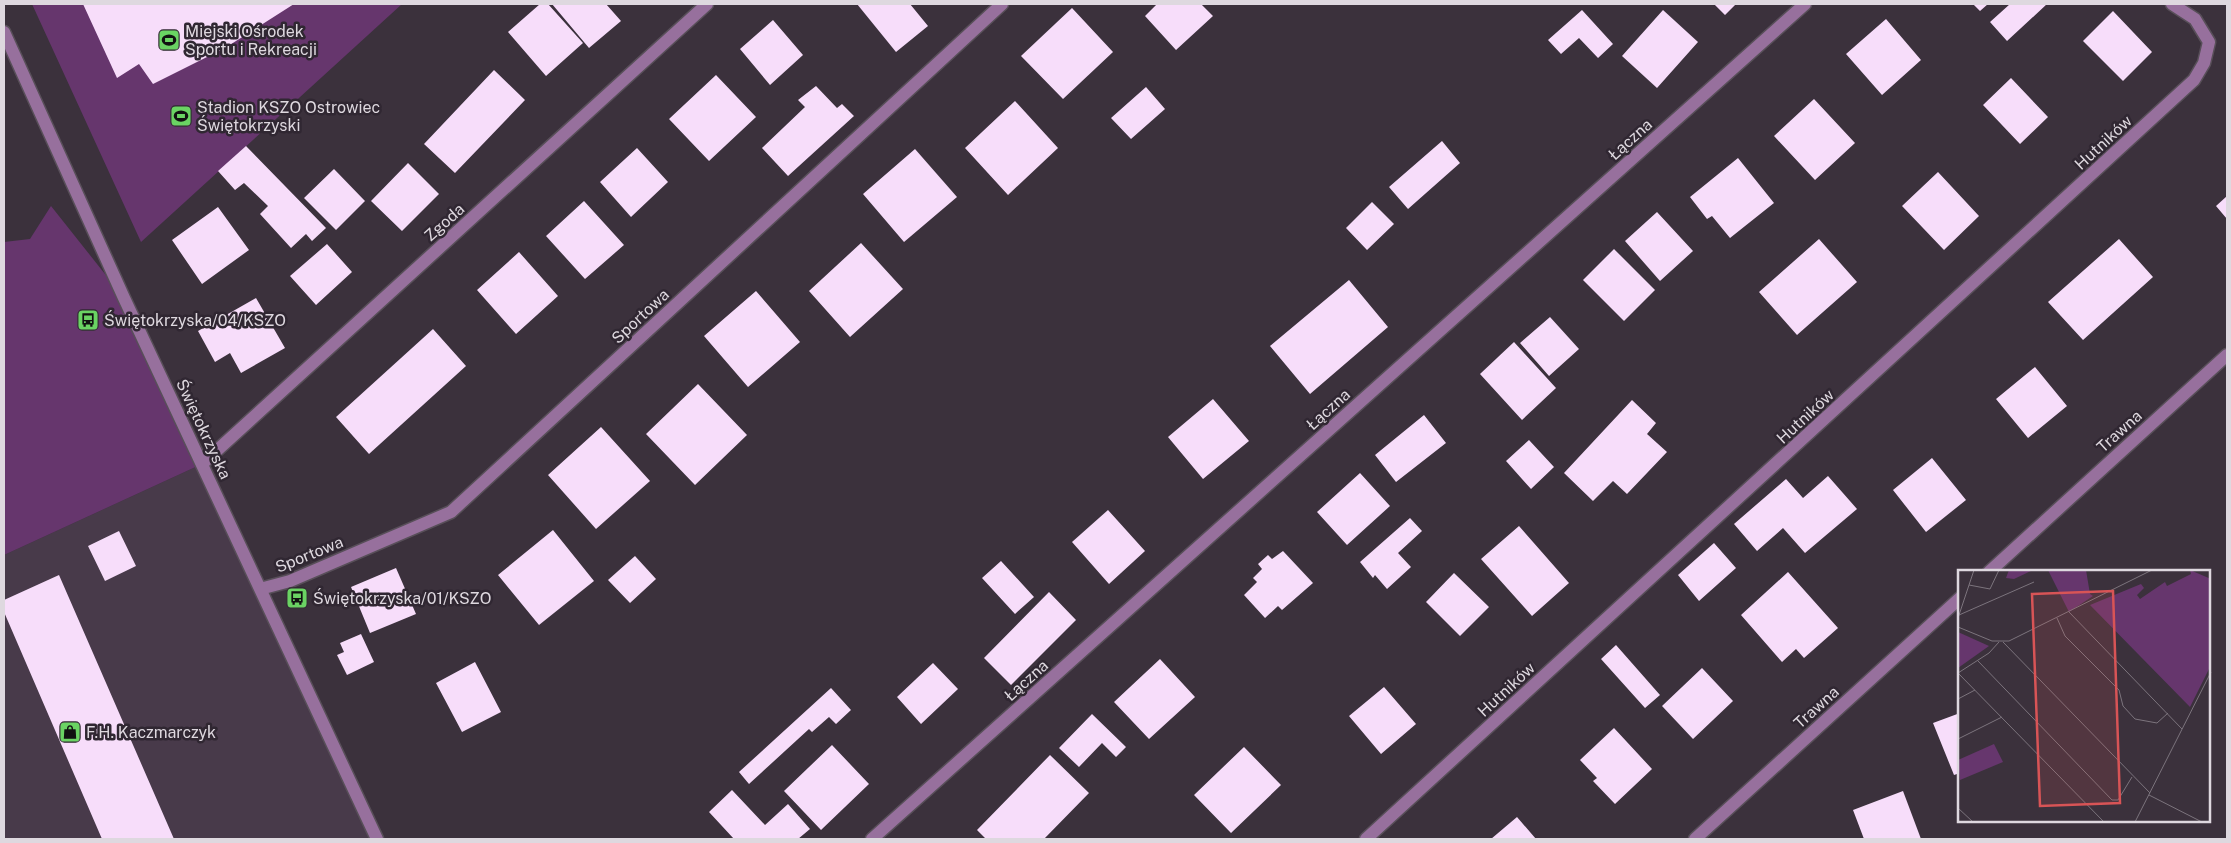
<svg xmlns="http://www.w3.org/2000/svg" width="2231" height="843" font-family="'Public Sans',sans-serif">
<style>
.built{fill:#483a4a}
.grass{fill:#66366d}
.building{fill:#f7ddfa}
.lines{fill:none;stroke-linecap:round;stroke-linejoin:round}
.minor-casing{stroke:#584f59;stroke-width:15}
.minor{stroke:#97709d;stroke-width:12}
.labels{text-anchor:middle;stroke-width:5;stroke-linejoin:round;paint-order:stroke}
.poi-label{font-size:16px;fill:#ded8df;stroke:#302732;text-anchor:start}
.street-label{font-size:16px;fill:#ded8df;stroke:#302732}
.inset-road{fill:none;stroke:#7c747d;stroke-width:1}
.view{fill:#d85456;fill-opacity:0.15;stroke:#d85456;stroke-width:2.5}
.inset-edge{fill:none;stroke:#ded8df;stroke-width:2.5}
</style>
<rect width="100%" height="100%" fill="#3b313c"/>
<path class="built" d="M202,464L377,839H4V555Z"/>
<path class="grass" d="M32,4H402L141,242Z
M51,206L124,298L202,464L4,555V242L30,239Z"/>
<path class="building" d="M83,4H294L225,48L153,84L139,64L117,78Z
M540,4H548L583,43L546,76L508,32Z
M552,4H606L621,21L589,48Z
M857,4H910L928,26L896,52Z
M1157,4H1201L1213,16L1176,50L1145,16Z
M1714,4H1736L1725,15Z
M1973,4H1988L1980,11Z
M2010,4H2047L2007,41L1990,22Z
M1072,8L1113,52L1063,99L1021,56Z
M1582,10L1613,44L1598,58L1579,38L1561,54L1548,40Z
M1663,10L1698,42L1657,88L1622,56Z
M2113,11L2152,52L2123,81L2083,41Z
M1886,19L1921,60L1882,95L1846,54Z
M773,20L803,55L770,85L740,49Z
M494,70L525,100L455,173L424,144Z
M716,75L756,117L709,161L669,119Z
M2011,78L2048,117L2020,144L1983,105Z
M816,86L837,108L842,104L854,116L788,176L762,148L805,107L798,100Z
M1146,87L1165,109L1131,139L1111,118Z
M1814,99L1855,143L1815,180L1774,136Z
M1015,101L1058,148L1008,195L965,148Z
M1442,141L1460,163L1408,209L1389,187Z
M246,146L326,228L312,241L306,234L291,248L260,214L268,206L244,183L235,190L218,171Z
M637,148L668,182L631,217L600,182Z
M915,149L957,197L904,242L863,194Z
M1738,158L1774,203L1730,238L1712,216L1707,219L1690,197Z
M408,163L439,194L402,231L371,201Z
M334,169L365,201L336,230L304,198Z
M1938,172L1979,216L1944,250L1902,206Z
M2227,196V219L2216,206Z
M584,201L624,245L585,279L546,236Z
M1372,202L1394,224L1367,250L1346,228Z
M218,207L249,250L202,284L172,240Z
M1657,212L1693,251L1660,281L1625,241Z
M1819,239L1857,282L1797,335L1759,292Z
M2119,239L2153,277L2083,340L2048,302Z
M861,243L903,289L850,337L809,291Z
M327,244L352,272L316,305L290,276Z
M1614,249L1655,290L1624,321L1583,280Z
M519,252L558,296L516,334L477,290Z
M1349,280L1388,327L1310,394L1270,346Z
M756,291L800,342L748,387L704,336Z
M256,298L285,348L241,373L230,353L215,362L198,331Z
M1550,317L1579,349L1549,376L1520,343Z
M433,329L466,366L369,454L336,417Z
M1514,342L1556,388L1522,420L1480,374Z
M2035,367L2067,406L2028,438L1996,399Z
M698,384L747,435L695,485L646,434Z
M1213,399L1249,441L1203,479L1168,437Z
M1632,400L1656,423L1647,434L1667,452L1627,494L1613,481L1593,501L1564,473Z
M1424,415L1446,443L1396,482L1375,455Z
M601,427L650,481L596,529L548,475Z
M1529,440L1554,467L1531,489L1506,461Z
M1932,458L1966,500L1926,532L1893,490Z
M1360,473L1390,506L1347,545L1317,512Z
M1828,476L1857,509L1805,553L1783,528L1757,551L1734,524L1786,479L1803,498Z
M1108,510L1145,551L1109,584L1072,542Z
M1410,518L1422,531L1398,553L1411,567L1387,589L1375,575L1373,578L1360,562Z
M1519,526L1569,583L1532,616L1481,559Z
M553,530L594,581L539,625L498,575Z
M119,531L136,566L105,581L88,546Z
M1714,543L1736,568L1699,601L1678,575Z
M1283,551L1313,583L1282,610L1278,606L1265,618L1244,595L1257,582L1253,578L1262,569L1258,564L1268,555L1272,559Z
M635,556L656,579L630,603L608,580Z
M1001,561L1034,597L1015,614L982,578Z
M396,568L416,614L370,633L351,587Z
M1788,572L1838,628L1804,658L1796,649L1782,662L1741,615Z
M1454,573L1489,607L1460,636L1426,602Z
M59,575L174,839H102L4,612V600Z
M1049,592L1076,620L1011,685L984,658Z
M361,634L374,662L347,675L337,655L344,652L340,643Z
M1616,645L1660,695L1645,708L1601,659Z
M1160,659L1195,697L1149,739L1114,702Z
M475,662L501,712L462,732L436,683Z
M933,663L958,689L921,724L897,697Z
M1702,668L1733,701L1693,739L1662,706Z
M1384,687L1416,724L1381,754L1349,716Z
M831,688L851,710L836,724L829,717L812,732L809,729L749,784L739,772Z
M1960,713V773L1954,775L1933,723Z
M1092,714L1126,747L1116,757L1102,743L1079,767L1059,748Z
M1614,728L1652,769L1615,804L1593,781L1597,778L1580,760Z
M832,745L869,784L821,830L784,791Z
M1244,747L1281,785L1231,833L1194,795Z
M1050,755L1089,793L1044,839H986L977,830Z
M732,790L765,825L788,804L810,829L798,839H734L709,812Z
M1903,791L1921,839H1864L1853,810Z
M1517,817L1536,839H1491Z"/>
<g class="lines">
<g class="minor-casing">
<path id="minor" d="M4,32L124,298L377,839
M202,464L707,4
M1989,572L2227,355
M260,589L290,581L451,512L1002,4
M872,839L1805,4
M1366,839L2194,80L2204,63L2209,42L2195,19L2172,4
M1695,839L1960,598"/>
</g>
<use href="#minor" class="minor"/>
</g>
<defs>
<g id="stadium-square" transform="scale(1.125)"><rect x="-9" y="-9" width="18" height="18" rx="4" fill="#6ad363" stroke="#302732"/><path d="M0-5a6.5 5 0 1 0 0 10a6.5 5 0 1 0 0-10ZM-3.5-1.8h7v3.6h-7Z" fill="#111"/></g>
<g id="bus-square" transform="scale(1.125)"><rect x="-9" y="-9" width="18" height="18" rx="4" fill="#6ad363" stroke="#302732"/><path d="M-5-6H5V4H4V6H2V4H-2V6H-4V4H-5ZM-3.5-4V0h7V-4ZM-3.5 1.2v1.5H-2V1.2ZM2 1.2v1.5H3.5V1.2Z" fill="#111"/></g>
<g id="shop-square" transform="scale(1.125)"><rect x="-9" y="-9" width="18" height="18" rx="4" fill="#6ad363" stroke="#302732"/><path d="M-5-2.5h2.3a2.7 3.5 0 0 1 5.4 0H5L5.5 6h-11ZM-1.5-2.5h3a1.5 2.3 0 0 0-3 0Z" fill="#111"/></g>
</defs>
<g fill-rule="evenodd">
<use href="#stadium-square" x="169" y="40"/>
<use href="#stadium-square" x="181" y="116"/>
<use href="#bus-square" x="88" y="320"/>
<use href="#bus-square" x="297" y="598"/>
<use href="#shop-square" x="70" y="732"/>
</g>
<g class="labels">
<g class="poi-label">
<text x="185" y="37">Miejski Ośrodek<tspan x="185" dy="18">Sportu i Rekreacji</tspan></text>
<text x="197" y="113">Stadion KSZO Ostrowiec<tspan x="197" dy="18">Świętokrzyski</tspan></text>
<text x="104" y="326">Świętokrzyska/04/KSZO</text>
<text x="313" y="604">Świętokrzyska/01/KSZO</text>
<text x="86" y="738">F.H. Kaczmarczyk</text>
</g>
<g class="street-label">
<text transform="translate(1630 139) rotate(-42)" y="6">Łączna</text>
<text transform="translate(2103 142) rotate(-43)" y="6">Hutników</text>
<text transform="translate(444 222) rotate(-42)" y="6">Zgoda</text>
<text transform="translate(640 316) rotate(-43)" y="6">Sportowa</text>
<text transform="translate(1328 409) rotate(-42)" y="6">Łączna</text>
<text transform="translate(1805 416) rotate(-43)" y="6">Hutników</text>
<text transform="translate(204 429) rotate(65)" y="6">Świętokrzyska</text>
<text transform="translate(2119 431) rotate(-42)" y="6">Trawna</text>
<text transform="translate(309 554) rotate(-22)" y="6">Sportowa</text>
<text transform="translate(1026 680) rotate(-42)" y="6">Łączna</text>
<text transform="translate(1506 689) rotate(-43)" y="6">Hutników</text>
<text transform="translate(1816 707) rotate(-42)" y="6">Trawna</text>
</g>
</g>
<g transform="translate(1958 570)">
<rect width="252" height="252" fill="#3b313c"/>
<path d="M51,0H75L56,9L48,8ZM90,0H128L132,24L135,26L111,42ZM232,0L253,9L252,97L232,137L132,35L183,14L186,18L179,25L182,29L207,12L209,16L233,4ZM36,174L45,192L2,210L0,190Z" fill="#66366d"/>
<path d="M0,62L31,76L0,98Z" fill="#66366d"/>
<path class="inset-road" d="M11,15L32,19L41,0M111,42L224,159M1,45L76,12M0,48L16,0M99,48L107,66L161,120L165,136L177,149L199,153L210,143M0,57L34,71H51L194,0M45,72L192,223M20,91L154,230H160L174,207M0,103L146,252M0,103L31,83L41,72M0,129L17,120M0,169L44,147M191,225L244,252M0,238L15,252M177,252L253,102"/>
<path class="view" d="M155,21L162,233L82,236L74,24Z"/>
<rect width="252" height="252" class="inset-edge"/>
</g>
<rect width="2231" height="843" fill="none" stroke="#ded8df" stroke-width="10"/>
</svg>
